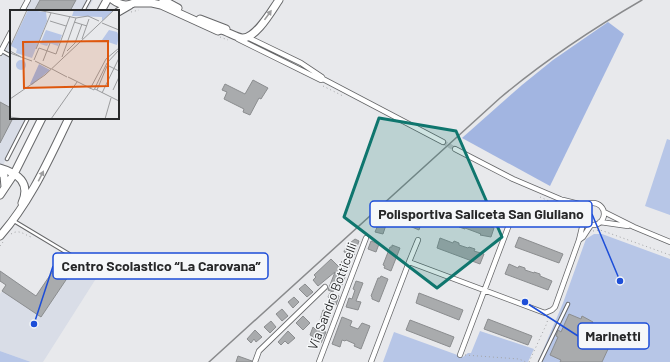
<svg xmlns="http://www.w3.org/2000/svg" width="670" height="362" font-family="Barlow,sans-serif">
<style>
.built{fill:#d9dde7}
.green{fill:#b7c6e7}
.forest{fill:#a2b5e1}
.building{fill:#a9abad;stroke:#8b8d8f}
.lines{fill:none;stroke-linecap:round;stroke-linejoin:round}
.street-tunnel{stroke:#c1c2c5;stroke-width:4.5;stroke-dasharray:4.5 2;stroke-linecap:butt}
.lane-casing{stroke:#666769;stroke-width:4.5}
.street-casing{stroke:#666769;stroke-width:6}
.secondary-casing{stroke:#666769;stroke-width:9}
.path{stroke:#a3a4a6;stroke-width:1;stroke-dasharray:1 3;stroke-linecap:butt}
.lane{stroke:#fff;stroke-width:2.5}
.street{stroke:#fff;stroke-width:4.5}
.secondary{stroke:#fff;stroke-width:7}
.rail{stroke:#898a8c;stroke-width:1.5}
.oneway{fill:#9e9e9f}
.marked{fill:#0f766e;fill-opacity:0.2;stroke:#0f766e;stroke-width:3;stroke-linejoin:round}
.labels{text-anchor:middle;stroke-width:3;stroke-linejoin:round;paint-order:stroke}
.street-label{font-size:13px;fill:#272829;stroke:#f5f7f9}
.inset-road{fill:none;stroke:#9b9c9e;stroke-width:1}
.view{fill:#de570d;fill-opacity:0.15;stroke:#de570d;stroke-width:2}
.inset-edge{fill:none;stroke:#272829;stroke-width:2}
.leader{fill:none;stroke:#1d4ed8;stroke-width:1.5}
.callout-dot{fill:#1d4ed8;stroke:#f5f7f9;stroke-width:1.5}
.callout{fill:#f5f7f9;stroke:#1d4ed8;stroke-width:1.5}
.callout-label{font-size:14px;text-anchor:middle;font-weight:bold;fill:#272829}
</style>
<rect width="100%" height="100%" fill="#e8e9ec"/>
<path class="built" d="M30,0H93L87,11H24Z
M11,37V118H28L2,167L0,166V58Z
M62,257L81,269L85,270L97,277L43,362H31L0,351V294L6,285L0,281L1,271L36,296Z"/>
<path class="green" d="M667,139L670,140V215L645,206Z
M594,234H602L670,259V362H538L563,303L586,239Z
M480,331L534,349L528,362H383L394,332L463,357L468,353H471Z
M0,351L31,362H0Z"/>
<path class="forest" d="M608,22L624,34L550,186L462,138L522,85L553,60Z"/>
<path class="building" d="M40,0H76L70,11H34Z
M253,80L268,88L261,99L259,98L250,115L243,112L244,109L224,99L227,92L222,90L225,84L245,94Z
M0,102L11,108V118H13L0,143Z
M451,211L494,228L491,237L480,235L481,234L465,228V229L459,227V226L447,221Z
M386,212L392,214V217L394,218L392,224L387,222L383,234L375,232L380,220L383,221Z
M404,214H408L422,221L419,230L400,222Z
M519,237L563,254L559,263L515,247Z
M440,238L453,243L454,241L459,243V245L468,248L469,247L475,249L474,251L484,254L480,264L437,248Z
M355,239L359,241L354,255L344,252L345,248L347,246L349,247L350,243Z
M371,241L379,244L376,252L368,249Z
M392,245L400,248L391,271L384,268L385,266L383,265L390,247H392Z
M61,259L74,268L41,317L2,291L6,285L0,281V271L36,296Z
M331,259L339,267L342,261L350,264L342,285L336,283L333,292L328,290L335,272L318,286L313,280L316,277L314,275Z
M509,264L518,268L519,266L525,268V270L534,273V272L540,274V276L552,281L548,290L505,274Z
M381,276L388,279L379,302L372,299V297L371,296L378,278H380Z
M356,281L363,283L356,301L361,302L358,310L346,307L349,298L352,299L355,290L353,289Z
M305,284L313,292L307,297L299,289Z
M330,293L339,296L336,305L329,302L331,300L328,297Z
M419,293L463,310L459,320L416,303Z
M294,297L299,302L293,308L288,302Z
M282,309L288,316L282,321L276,314Z
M323,310L331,313L327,323L320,320Z
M569,314L581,319L582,316L593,322L592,324L615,334L602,362H560L561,360L550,355L558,337L556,336L558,330L561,332Z
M303,316L310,323L303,330L296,323Z
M342,317L352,321L350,326L358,329L362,323L370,326L361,349L354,346L355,344L346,340L345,341L342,340L340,347L332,344Z
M488,319L532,336L528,345L484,329Z
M410,320L454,337L450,347L406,330Z
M271,321L276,327L270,333L264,327Z
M313,327L316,330L317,329L326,332L321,343L313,340L314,337L310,335Z
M255,330L262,337L256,342L254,339L251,343L247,339Z
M288,331L295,338L288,344L285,341L281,345L278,342Z
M238,356L252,361L251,362H236Z"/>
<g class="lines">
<path class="street-tunnel" d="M443,142L455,149"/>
<g class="lane-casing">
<path id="lane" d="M83,11L89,0
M2,51L11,56
M7,159L28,118
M14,221L84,263
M540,362L568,304"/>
</g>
<g class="street-casing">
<path id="street" d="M22,11L28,0
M247,37L301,63L322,77L323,79
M238,39L321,80L323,79L443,142
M0,53L11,32
M455,149L513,179L560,199L583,214
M563,200L587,206
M582 214a11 11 0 1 1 22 0a11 11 0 1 1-22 0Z
M604,212L634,227L670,242
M600,222L628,226
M579,240L583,237L591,225
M409,262L418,240
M460,355L515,209
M255,362L259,351L325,287
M319,362L366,238
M371,362L409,262L545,313L552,310L555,307L579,240L584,219"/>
</g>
<g class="secondary-casing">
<path id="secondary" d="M113,0C121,6 130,7 138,0
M163,0L178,8
M135,3H152L161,5L218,31L221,30C228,32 236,37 242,38C256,39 272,10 279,0
M101,11L107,0
M118,12L130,5
M200,19L226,29
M0,168C18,173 31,183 22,203
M0,171L4,176L5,187
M0,195L14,174L42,118
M0,236C31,201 49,159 69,118"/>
</g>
<path class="path" d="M131,12L139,10
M220,37L228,40
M323,86L343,96
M540,197L560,206
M593,231L600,230L606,232L670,255
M11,234C19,229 23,234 31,237
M0,246L3,242
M465,355L519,359L526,362
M529,362L547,323L548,317"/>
<use href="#lane" class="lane"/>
<use href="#street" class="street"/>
<use href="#secondary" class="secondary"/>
<path class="rail" d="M209,362L500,98C544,61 592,29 642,0"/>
</g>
<defs><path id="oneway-solid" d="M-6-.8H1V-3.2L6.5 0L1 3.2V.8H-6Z"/></defs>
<g class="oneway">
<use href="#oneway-solid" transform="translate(268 15) rotate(-54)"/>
<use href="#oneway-solid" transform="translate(41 176) rotate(-63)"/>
</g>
<path class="marked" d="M379,118L456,131L502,237L437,288L344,217Z"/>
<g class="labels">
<g class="street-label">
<text transform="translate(332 296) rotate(-69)" y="5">Via Sandro Botticelli</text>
</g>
</g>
<g transform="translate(10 10)">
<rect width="109" height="109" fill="#e8e9ec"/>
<path d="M18,0L36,2L37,11L22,48L6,43L7,39L1,36ZM64,0H104L92,11V7L62,6ZM36,20L52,25L48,36L39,33L37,36L30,34ZM99,20L107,22L109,26L107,35L92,30ZM6 55a5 5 0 1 1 10 0a5 5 0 1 1-10 0Z" fill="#b7c6e7"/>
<path d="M29,54L40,60L22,75L20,74Z" fill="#a2b5e1"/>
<path class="inset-road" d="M28,0L66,8L78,6L89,11M40,11L56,16M64,12L77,16M92,13L109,20M72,29L79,9M0,37L17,0M26,39L41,3M0,41L11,47M57,41L65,33L72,14M0,43L22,51M52,47L66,8M24,50L29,38L46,44L60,6M25,51L41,59M33,51L40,33M97,55L109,61M42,59L57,67M58,67L84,80L97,53L109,40M80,79L96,49L109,38M85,79L109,91M87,80L97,56M103,80L109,67M92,83L109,48M0,89L35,65L104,0M0,107L14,109M41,109L67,72M95,109L101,88"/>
<path class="view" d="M98,31V76L14,78L13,32Z"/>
<rect width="109" height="109" class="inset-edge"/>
</g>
<path class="leader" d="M620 281L592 214M34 324L53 266M525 302L578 336"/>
<g class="callout-dot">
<circle cx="620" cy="281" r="4"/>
<circle cx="34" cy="324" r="4"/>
<circle cx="525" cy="302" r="4"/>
</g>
<g class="callout">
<rect x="370" y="201" width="222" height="26" rx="4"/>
<rect x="53" y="253" width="215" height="26" rx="4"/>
<rect x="578" y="323" width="71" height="26" rx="4"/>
</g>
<g class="callout-label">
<text x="481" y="219">Polisportiva Saliceta San Giuliano</text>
<text x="161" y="271">Centro Scolastico “La Carovana”</text>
<text x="613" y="341">Marinetti</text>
</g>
</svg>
